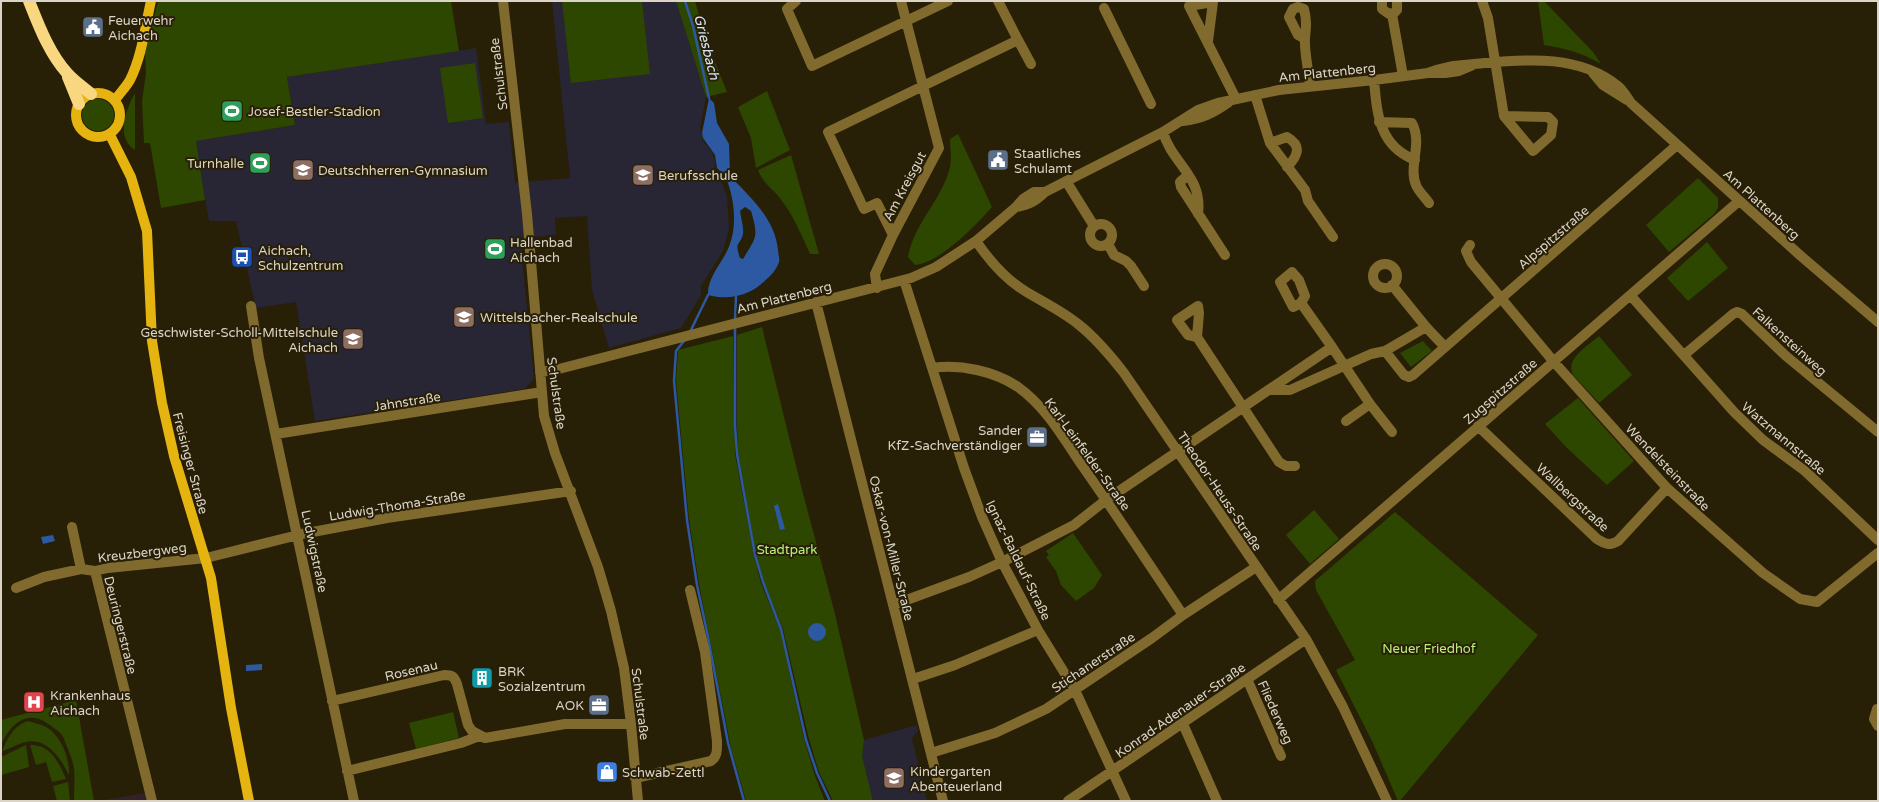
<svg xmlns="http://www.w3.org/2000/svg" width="1879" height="802" font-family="'Varela Round',sans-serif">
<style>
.commercial{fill:#332128}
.education{fill:#282535}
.green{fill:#2d4700}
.water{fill:#2c59a2;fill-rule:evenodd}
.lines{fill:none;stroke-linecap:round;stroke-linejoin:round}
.stream{stroke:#2c59a2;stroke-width:2.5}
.minor{stroke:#816a2d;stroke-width:10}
.major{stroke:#e6b411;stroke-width:10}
.highway{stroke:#f9d780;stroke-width:12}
.labels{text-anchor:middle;stroke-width:4;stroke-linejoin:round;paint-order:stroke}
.poi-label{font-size:13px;fill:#dbd4c7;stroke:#281f07;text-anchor:start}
.street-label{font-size:13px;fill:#dbd4c7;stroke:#281f07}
.park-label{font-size:13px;fill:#bbf17b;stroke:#281f07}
.water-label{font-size:14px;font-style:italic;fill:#d6e3f7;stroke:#281f07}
</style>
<rect width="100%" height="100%" fill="#281f07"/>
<path class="commercial" d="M146,793L148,801H96Z"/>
<path class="education" d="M552,1H676L706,97L700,128L703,141L712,152L715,162L714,172L722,184L727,196L729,229L723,251L701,286V295L681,328L609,348L592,290L587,216L555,218L556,235L520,238L534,379L524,389L315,421L296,302L256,308L236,221H209L195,141L295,125L287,77L476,48L486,124L509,122L515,183L570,178Z
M917,725L918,731L912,738L927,801H873L862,756L864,740Z"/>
<path class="green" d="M158,1H451L459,51L287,77L295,125L196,141L205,200L161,208L150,143H144L142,101L146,73L145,53Z
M562,1H642L650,74L571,83Z
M676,1H695L705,37L727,92L706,97Z
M1538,1H1544L1593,52L1601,64C1583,53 1564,48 1544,45Z
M475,63L483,118L448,123L440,68Z
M767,91L790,150L756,168L751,138L738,107Z
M135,93V150C115,138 126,109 135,93Z
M82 115a16 16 0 1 1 32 0a16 16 0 1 1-32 0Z
M958,134L992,207C976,225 940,263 915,265L908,257C914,223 942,200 950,167C952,159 950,147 950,139Z
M791,155L819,254H810C801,234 793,214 779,197C770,186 763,183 758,170Z
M1698,178L1718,198V208L1714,214L1669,252L1646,225Z
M1707,242L1728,268L1688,301L1667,278Z
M762,327L801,486L834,610L864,740L862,756L873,801H833L819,772L809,739L783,629L764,582L756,555L738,453L737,426V335Z
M733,336L735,454L754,556L761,583L780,629L804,739L815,776L825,801H746L731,748L699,584L689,519L676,381L678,350Z
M1599,336L1632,375L1599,403L1573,375C1565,358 1588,346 1599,336Z
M1423,341L1432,351L1411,367L1400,353Z
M1578,398L1634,461L1607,485L1566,447L1545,424Z
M1314,510L1339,539L1310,564L1286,535Z
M1395,512L1538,635L1400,801H1398L1373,743L1336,670L1355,660L1316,590L1315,581Z
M1073,533L1102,575L1094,588L1076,601L1061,585L1056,571L1046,557L1049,555L1046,551Z
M76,700L94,801H74C74,790 75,777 74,768C73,760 67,747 64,739C63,734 55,729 51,726C28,708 12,722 1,745V720Z
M453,712L459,738L416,749L409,723Z
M28,721C34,723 40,724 46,727C61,735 70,759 69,775C60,757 45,735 22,743C15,745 8,750 2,751C8,738 13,726 28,721Z
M26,745L29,767L1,775V757Z
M30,745C50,744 59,762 66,779L52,782L46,762L36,765Z
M68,782L70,801H57L53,786Z"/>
<path class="water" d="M709,98L714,103L717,123L729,144L730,174L725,176L717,168L715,155L703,138L702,133Z
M731,177C751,198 775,219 778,250C778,253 780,259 779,262C776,272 767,279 760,285C745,297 726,300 708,295C707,279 720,265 727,251C738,229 735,200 726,178ZM745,207L751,211C759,238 756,237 743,259L740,258C734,241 740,246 743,234C744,228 741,218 740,211Z
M778,504L785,529L780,530L774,506Z
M53,535L55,541L43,544L41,537Z
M808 632a9 9 0 1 1 18 0a9 9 0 1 1-18 0Z
M262,664V670L246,671V665Z"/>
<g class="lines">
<path class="stream" d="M685,1L693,26L709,98
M730,174L731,177
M735,320L736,297
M735,325V426L737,454L755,555L763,582L781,629L806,740L817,773L830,801
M690,332L708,295
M684,341L676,351L674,381L687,520L697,585L707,632L728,743L744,801"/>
<path class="minor" d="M503,1L527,214L544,416L555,453L598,567L611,611L624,668L631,724L638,801
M796,1L787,9L812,66L948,1
M1382,1V9L1389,14L1394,13L1397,10V1
M1482,1L1488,18L1504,116L1533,151L1551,135L1553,122L1548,117L1504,116
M1104,8L1151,104
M1392,14L1403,76
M1305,39L1298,35L1289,17L1293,9L1298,7L1304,9C1307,20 1306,28 1305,38C1304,53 1309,71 1310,86
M1018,40L1031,64
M1208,41L1213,2L1189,6L1236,99
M1428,73C1451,64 1461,66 1484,63C1529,59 1580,55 1618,86C1623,90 1627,97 1631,103L1802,257L1878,322
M1593,73L1603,85L1627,100
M1374,80C1377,114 1379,146 1415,160
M1255,95L1270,143L1305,190L1308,201L1333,237
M1183,121C1201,119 1214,113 1229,102
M1379,122L1412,123C1423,144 1408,166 1416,185C1418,191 1425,197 1429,203
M1163,132C1172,164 1203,176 1198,214
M1270,143L1287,137C1303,146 1297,157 1287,167
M1188,175L1180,182L1181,187L1225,255
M1066,181L1094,226
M1016,207C1029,205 1036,201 1045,192L1163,132L1198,110L1218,103L1279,90L1374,80L1428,73H1445L1459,71L1471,66
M1090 235a11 11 0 1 1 22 0a11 11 0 1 1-22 0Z
M893,235L877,203L864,209L828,132L1018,40L998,1
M976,241C989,260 1005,279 1025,291C1043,302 1062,311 1078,324C1096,338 1110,355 1124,373L1306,639L1343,707L1387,801
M1108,244L1114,255L1126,261L1131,266L1144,286
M1470,245L1466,251L1471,262L1554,362L1667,488L1763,573L1800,599L1817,602L1878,553
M1373 276a12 12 0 1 1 24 0a12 12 0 1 1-24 0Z
M904,280L964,468L982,517L1002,562L1038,630L1075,690L1126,801
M1392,285L1426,327
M877,288L875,274L893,235L939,148L901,1
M1631,296L1734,412L1763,440L1805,471L1878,540
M816,302L943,801
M1301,303L1293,307L1280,282L1292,272L1299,280L1305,296L1301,303L1332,347
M251,306L259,358L354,801
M1197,337L1188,335L1177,320L1198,306L1199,313L1197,337L1279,462L1286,466H1295
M1385,351L1404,375L1409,377L1413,375L1677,145
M1684,355L1733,314L1737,312L1742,314L1786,356L1878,432
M932,368C961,364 994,371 1018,387C1045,406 1063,437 1081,464C1116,514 1149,564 1183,615
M540,372L555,370L911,278L936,267L976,241L1016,207L1023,199L1034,192H1045
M1269,390H1290L1371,354L1385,351L1426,327L1444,346
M1346,421L1370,404
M1478,426L1597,539C1605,544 1610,546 1618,541L1667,488
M276,434L542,392
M72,527L81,569
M95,571L152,801
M16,588L44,577L81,569L95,571L108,568L206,558L302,534L387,518L571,491
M1278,600L1739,201
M893,605L969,577L1002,562L1074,525L1106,500L1332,347L1370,404L1392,432
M913,679L955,665L1038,630
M1247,679L1281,756
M332,701L444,675C452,675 454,676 457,684L468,725L472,731L485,738L565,724H631
M1877,709L1874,719L1878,726
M1183,724L1217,801
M931,753L995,733L1046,709L1152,638L1183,615L1256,567
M347,771L461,743L479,736
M635,778L711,761C718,756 717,749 717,741L705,652L690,590
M1068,801L1306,639"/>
<path class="major" d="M76 115a22 22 0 1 1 44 0a22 22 0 1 1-44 0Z
M115,100C120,93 126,87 130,80C142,56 145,27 151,1
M110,135L131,177L147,231L152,341L162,403L174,456L211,578L231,708L249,801"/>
<path class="highway" d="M29,1C39,26 49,53 67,73C74,81 83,87 91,94
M68,77L79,104"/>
</g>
<defs>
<g id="civic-square" transform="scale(1.15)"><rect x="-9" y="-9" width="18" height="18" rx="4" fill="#5c6f8a" stroke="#281f07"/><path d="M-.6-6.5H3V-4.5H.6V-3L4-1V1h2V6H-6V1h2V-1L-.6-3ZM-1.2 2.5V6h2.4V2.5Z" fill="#fff"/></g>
<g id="stadium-square" transform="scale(1.15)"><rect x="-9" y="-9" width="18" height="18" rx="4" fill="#2e9e5b" stroke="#281f07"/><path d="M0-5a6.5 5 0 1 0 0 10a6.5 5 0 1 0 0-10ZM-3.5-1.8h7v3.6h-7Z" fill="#fff"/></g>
<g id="school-square" transform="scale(1.15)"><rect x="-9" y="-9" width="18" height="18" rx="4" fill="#8d6e63" stroke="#281f07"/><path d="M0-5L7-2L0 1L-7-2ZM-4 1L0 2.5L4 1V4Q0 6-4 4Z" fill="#fff"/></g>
<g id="bus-square" transform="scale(1.15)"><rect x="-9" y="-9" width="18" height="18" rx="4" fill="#1a4fb4" stroke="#281f07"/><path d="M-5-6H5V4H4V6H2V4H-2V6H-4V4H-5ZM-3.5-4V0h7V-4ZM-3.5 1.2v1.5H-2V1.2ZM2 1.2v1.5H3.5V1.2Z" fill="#fff"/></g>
<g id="office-square" transform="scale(1.15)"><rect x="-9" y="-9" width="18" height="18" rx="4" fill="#5c6f8a" stroke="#281f07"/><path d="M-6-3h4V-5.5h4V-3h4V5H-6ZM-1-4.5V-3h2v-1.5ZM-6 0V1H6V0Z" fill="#fff"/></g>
<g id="building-square" transform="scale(1.15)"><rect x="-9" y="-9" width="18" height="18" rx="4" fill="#0f9aa8" stroke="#281f07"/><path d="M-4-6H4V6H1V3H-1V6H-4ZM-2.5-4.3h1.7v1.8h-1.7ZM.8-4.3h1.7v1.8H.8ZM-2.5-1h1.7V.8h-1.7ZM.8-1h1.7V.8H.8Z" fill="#fff"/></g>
<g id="hospital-square" transform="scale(1.15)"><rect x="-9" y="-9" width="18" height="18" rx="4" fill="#e0444e" stroke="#281f07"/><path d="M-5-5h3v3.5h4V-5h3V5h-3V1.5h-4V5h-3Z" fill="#fff"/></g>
<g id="shop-square" transform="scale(1.15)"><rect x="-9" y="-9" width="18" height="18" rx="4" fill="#3f7fe0" stroke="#281f07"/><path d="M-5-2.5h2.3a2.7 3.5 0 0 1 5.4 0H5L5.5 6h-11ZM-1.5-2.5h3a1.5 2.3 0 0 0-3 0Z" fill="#fff"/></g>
</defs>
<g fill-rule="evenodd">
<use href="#civic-square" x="93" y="27"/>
<use href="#stadium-square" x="232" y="111"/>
<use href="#civic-square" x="998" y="160"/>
<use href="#stadium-square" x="260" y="163"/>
<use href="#school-square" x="303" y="170"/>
<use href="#school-square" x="643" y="175"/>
<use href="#stadium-square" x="495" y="249"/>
<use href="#bus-square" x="242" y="257"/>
<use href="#school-square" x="464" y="317"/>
<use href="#school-square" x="353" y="339"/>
<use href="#office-square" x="1037" y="437"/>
<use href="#building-square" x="482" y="678"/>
<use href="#hospital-square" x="34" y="702"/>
<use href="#office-square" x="599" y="705"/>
<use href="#shop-square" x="607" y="772"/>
<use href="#school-square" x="894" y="778"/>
</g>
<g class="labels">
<g class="poi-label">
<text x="108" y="25">Feuerwehr<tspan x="108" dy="15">Aichach</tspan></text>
<text x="248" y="116">Josef-Bestler-Stadion</text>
<text x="1014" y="158">Staatliches<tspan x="1014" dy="15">Schulamt</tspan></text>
<text x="244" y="168" text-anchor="end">Turnhalle</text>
<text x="318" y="175">Deutschherren-Gymnasium</text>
<text x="658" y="180">Berufsschule</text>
<text x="510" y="247">Hallenbad<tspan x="510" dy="15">Aichach</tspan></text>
<text x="258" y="255">Aichach,<tspan x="258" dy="15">Schulzentrum</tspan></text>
<text x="480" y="322">Wittelsbacher-Realschule</text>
<text x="338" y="337" text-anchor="end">Geschwister-Scholl-Mittelschule<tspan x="338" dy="15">Aichach</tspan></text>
<text x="1022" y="435" text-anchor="end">Sander<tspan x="1022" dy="15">KfZ-Sachverständiger</tspan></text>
<text x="498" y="676">BRK<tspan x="498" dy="15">Sozialzentrum</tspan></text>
<text x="50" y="700">Krankenhaus<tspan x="50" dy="15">Aichach</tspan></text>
<text x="584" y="710" text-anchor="end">AOK</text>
<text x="910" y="776">Kindergarten<tspan x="910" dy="15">Abenteuerland</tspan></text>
<text x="622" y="777">Schwab-Zettl</text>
</g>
<g class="street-label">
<text transform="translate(1327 72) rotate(-6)" y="5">Am Plattenberg</text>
<text transform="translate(498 74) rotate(-97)" y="5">Schulstraße</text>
<text transform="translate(904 186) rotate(-62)" y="5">Am Kreisgut</text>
<text transform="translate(1762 204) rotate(42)" y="5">Am Plattenberg</text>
<text transform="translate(1553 237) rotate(-41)" y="5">Alpspitzstraße</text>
<text transform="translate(784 297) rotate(-14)" y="5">Am Plattenberg</text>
<text transform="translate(1790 341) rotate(42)" y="5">Falkensteinweg</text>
<text transform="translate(1500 391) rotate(-41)" y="5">Zugspitzstraße</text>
<text transform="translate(557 393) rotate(82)" y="5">Schulstraße</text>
<text transform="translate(407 401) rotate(-9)" y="5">Jahnstraße</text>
<text transform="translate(1784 438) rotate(40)" y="5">Watzmannstraße</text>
<text transform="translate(1088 454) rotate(54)" y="5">Karl-Leinfelder-Straße</text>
<text transform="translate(191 463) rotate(75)" y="5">Freisinger Straße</text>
<text transform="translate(1668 467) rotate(46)" y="5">Wendelsteinstraße</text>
<text transform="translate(1220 491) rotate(56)" y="5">Theodor-Heuss-Straße</text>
<text transform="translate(1573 497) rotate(43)" y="5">Wallbergstraße</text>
<text transform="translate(397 505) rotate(-9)" y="5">Ludwig-Thoma-Straße</text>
<text transform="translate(892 548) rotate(76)" y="5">Oskar-von-Miller-Straße</text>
<text transform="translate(315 551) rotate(78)" y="5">Ludwigstraße</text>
<text transform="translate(142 552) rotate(-7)" y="5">Kreuzbergweg</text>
<text transform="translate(1019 560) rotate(64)" y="5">Ignaz-Baldauf-Straße</text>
<text transform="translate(121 625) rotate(76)" y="5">Deuringerstraße</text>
<text transform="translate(1093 662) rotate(-34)" y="5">Stichanerstraße</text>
<text transform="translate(411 670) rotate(-13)" y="5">Rosenau</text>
<text transform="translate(641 704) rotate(83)" y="5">Schulstraße</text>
<text transform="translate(1180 710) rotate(-35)" y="5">Konrad-Adenauer-Straße</text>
<text transform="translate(1276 712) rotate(66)" y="5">Fliederweg</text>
</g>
<g class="park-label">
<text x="787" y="554">Stadtpark</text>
<text x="1429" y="653">Neuer Friedhof</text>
</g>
<g class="water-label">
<text transform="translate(707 47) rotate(76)" y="5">Griesbach</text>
</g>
</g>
<rect width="1879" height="802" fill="none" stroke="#dbd4c7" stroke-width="4"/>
</svg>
